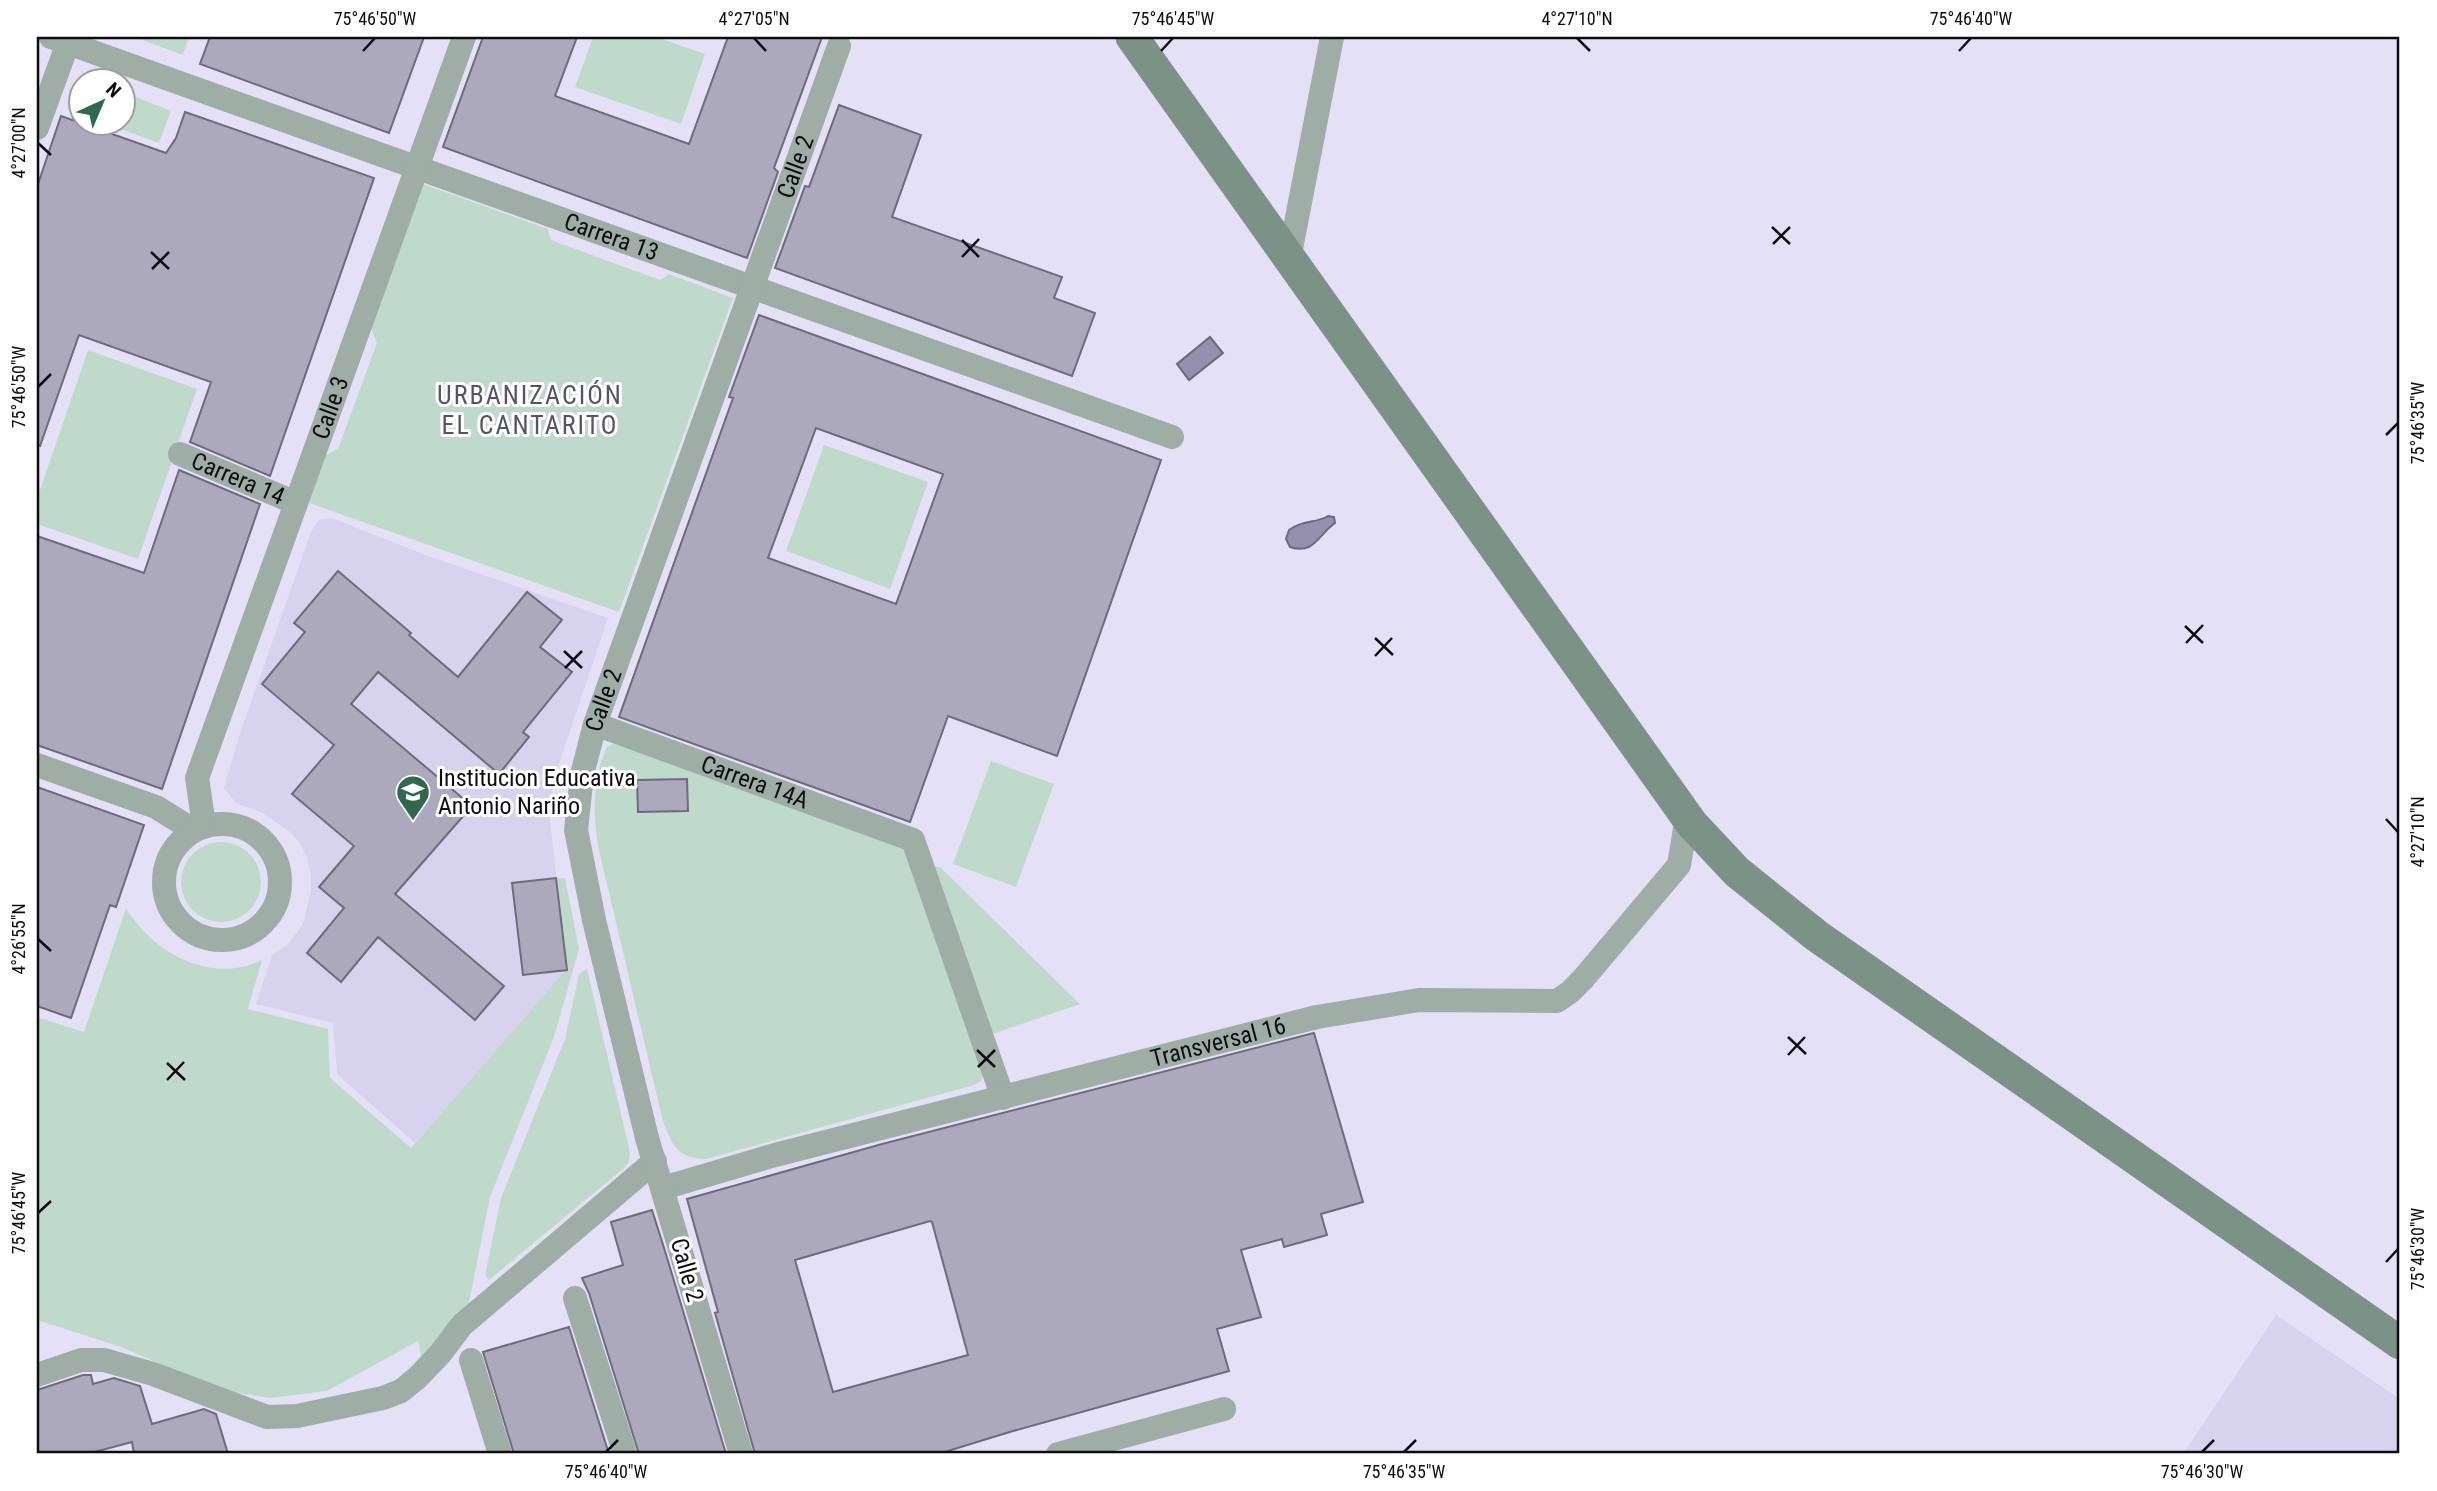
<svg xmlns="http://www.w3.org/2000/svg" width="2437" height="1491" font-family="'Roboto Condensed',sans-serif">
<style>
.built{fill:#d7d3ef}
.green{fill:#bfdacb}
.water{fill:#9590ae;stroke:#6c687f;stroke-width:2}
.building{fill:#aca9bd;stroke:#6e6b7d;stroke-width:2;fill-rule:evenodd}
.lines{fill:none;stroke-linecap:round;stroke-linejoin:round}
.minor{stroke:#9eada5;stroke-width:24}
.secondary{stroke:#7c9286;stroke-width:33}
.ticks{fill:none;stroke:#0d0c12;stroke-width:2.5}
.labels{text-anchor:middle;stroke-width:6;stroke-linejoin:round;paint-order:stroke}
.street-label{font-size:24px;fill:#0d0c12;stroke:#fff}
.poi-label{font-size:24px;fill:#0d0c12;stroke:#fff;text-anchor:start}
.neighbourhood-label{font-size:26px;letter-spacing:2px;fill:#565365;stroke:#fff}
.neatline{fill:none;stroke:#0d0c12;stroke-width:2.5}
.ticks-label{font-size:18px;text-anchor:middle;fill:#0d0c12}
</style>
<rect width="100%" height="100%" fill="#e4e1f6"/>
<path class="built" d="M332,518L431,557L608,618L553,782L549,812L567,970L415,1143L337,1074L333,1023L256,1004L272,955L289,943L303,924L311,891V875L307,858L299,842L290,832L261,812L236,803L224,788L238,739L311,532L319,520Z
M2276,1315L2400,1399V1454H2183Z"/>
<path class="green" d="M134,37H189L183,55Z
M593,37H656L705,54L681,124L575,87Z
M79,76L91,80H80V114L67,108Z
M123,92L171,111L159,143L104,123L122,122Z
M423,184L548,229L551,240L660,280L669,274L733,298L619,612L309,503L324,456L338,449L377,343L371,328Z
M88,350L197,389L138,559L37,524V499Z
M824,445L928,482L890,589L786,551Z
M613,744L648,750L909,845L984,1073L981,1081L974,1085L706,1159C677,1158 673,1146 663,1122L598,846C593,812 592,778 607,747Z
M991,761L1054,784L1016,887L953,864Z
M181 882a40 40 0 1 1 80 0a40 40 0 1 1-80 0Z
M931,865L941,868L1080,1004L990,1035Z
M556,878H565L579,949L554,1037L490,1197L467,1313L421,1356L418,1341L327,1391L270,1398L224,1391L121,1347L37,1320V1017L84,1032L126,908C153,953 211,985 262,960L248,1009L328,1029L330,1078L411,1148L566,970Z
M587,969L630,1152L629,1162L623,1169L489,1280L485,1275L501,1198L565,1039L579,974Z"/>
<path class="water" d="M1210,337L1223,353L1189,380L1177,364Z
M1328,516L1334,517L1335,523C1318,535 1314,555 1290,547L1286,539L1289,530C1304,519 1315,524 1328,516Z"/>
<path class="building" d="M210,37H424L389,133L200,64Z
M483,37H577L555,96L689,144L728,37H822L774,168L778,172L747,258L443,147Z
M839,105L921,135L892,217L1062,277L1054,298L1095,313L1072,376L775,268L805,186L809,187Z
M185,112L374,178L270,476L190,442L211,382L79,335L40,446L37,445V187L61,116L166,153L176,138Z
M759,315L1161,460L1057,756L948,716L910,822L619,717L733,398L729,397ZM816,428L943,474L896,604L768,558Z
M179,470L260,504L162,789L37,745V536L144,573Z
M338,571L411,633L409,635L458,677L527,592L562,620L540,647L572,672L523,732L529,737L499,774L378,672L351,704L472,806L395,894L504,986L475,1020L378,937L341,982L307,953L344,908L319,887L354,846L292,794L334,745L262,684L305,632L294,623Z
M687,779L688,811L638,812L637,780Z
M37,787L144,825L116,907L110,905L71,1018L37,1006Z
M556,878L567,970L523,975L512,883Z
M1314,1033L1363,1202L1321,1214L1327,1235L1284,1247L1282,1239L1241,1250L1261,1317L1217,1329L1229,1371L1013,1431L938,1454H755L715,1313L718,1312L687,1199L882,1144ZM930,1221L932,1222L968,1355L833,1392L795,1260Z
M652,1210L665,1251L726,1454H639L589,1293L582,1278L623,1265L611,1222Z
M569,1327L609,1454H514L483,1352Z
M83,1375H91L93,1384L114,1378L140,1386L152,1424L204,1409L216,1414L228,1454H134L132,1442L87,1454H37V1390Z"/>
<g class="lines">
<g class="minor">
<path id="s1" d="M51,37L1172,437"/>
<path d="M37,128L70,37"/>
<path d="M1289,259L1332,37"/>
<path id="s2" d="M180,454L296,503"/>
<path id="s3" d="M595,724L913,840L1003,1098"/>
<path d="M37,765L156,807L193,830"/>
<circle cx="222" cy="882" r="58"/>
<path id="s4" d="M204,825L197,778L464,37"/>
<path id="s5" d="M663,1188L775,1155L1317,1017L1419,1000L1557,1001L1570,992L1583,979L1679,865L1687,817"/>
<path d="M575,1298L625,1454"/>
<path d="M471,1360L500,1454"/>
<path d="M37,1375L81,1360H104L153,1374L267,1417L297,1416L383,1398L401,1391L417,1378L440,1354L462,1325L655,1161"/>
<path id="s6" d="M741,1454L647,1138L594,920L576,830L582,775L595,724L839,46"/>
<path d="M1058,1454L1224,1409"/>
</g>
<path class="secondary" d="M1132,37L1692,824L1737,872L1817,936L2400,1343"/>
</g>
<path class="ticks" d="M754,38L766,51M1577,38L1590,51M363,51L375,38M1161,51L1173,38M1959,51L1971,38M38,143L51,155M1772,227L1790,244M962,240L979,257M1773,244L1790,227M151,252L169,269M962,257L979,239M152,269L169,252M38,387L51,374M2386,435L2398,423M2185,626L2203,643M1375,638L1393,655M2186,643L2203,625M564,651L582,668M1375,656L1392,638M565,668L582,651M2386,819L2398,832M38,939L51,951M1788,1037L1806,1054M977,1050L995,1067M1788,1055L1805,1037M167,1063L185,1080M978,1067L995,1050M167,1080L184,1062M38,1213L51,1201M2386,1262L2398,1249M606,1452L618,1440M1404,1452L1416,1440M2202,1452L2214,1440"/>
<defs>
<g id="university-pin" transform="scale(1.75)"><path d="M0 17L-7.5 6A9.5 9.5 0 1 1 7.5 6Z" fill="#30674e" stroke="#fff"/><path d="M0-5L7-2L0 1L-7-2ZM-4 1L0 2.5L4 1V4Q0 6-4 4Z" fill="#fff"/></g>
</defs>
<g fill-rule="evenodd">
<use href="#university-pin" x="413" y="792"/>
</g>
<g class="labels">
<g class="street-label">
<text dy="8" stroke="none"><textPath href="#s6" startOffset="1346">Calle 2</textPath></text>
<text dy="8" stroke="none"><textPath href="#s1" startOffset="595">Carrera 13</textPath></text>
<text dy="8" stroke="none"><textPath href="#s4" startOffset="441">Calle 3</textPath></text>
<text dy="8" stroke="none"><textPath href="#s2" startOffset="63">Carrera 14</textPath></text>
<text dy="8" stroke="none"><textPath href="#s6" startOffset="779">Calle 2</textPath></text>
<text dy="8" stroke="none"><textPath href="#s3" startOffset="170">Carrera 14A</textPath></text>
<text dy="8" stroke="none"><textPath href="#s5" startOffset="574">Transversal 16</textPath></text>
<text transform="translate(687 1270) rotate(74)" y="8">Calle 2</text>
</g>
<g class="poi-label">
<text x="438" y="786">Institucion Educativa<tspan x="438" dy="28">Antonio Nariño</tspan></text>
</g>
<g class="neighbourhood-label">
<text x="530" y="404">URBANIZACIÓN<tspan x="530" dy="30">EL CANTARITO</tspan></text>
</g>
</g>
<rect width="2437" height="1491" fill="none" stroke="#ffffff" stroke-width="77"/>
<g transform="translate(102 102) rotate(44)"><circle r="33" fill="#ffffff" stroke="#9e9ea0" stroke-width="2"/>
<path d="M0-5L12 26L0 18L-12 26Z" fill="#30674e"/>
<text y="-10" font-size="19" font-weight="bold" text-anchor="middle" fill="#0d0c12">N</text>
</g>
<rect x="38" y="38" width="2360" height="1414" class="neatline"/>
<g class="ticks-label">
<text x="375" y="25">75°46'50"W</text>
<text x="754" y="25">4°27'05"N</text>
<text x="1173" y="25">75°46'45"W</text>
<text x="1577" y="25">4°27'10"N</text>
<text x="1971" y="25">75°46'40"W</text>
<text transform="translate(19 143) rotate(-90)" y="6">4°27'00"N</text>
<text transform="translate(19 387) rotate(-90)" y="6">75°46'50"W</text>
<text transform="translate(2418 423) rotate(-90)" y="6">75°46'35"W</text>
<text transform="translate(2418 832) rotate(-90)" y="6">4°27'10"N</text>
<text transform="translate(19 939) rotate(-90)" y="6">4°26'55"N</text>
<text transform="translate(19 1213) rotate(-90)" y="6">75°46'45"W</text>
<text transform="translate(2418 1249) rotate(-90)" y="6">75°46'30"W</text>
<text x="606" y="1478">75°46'40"W</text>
<text x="1404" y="1478">75°46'35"W</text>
<text x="2202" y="1478">75°46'30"W</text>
</g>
</svg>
